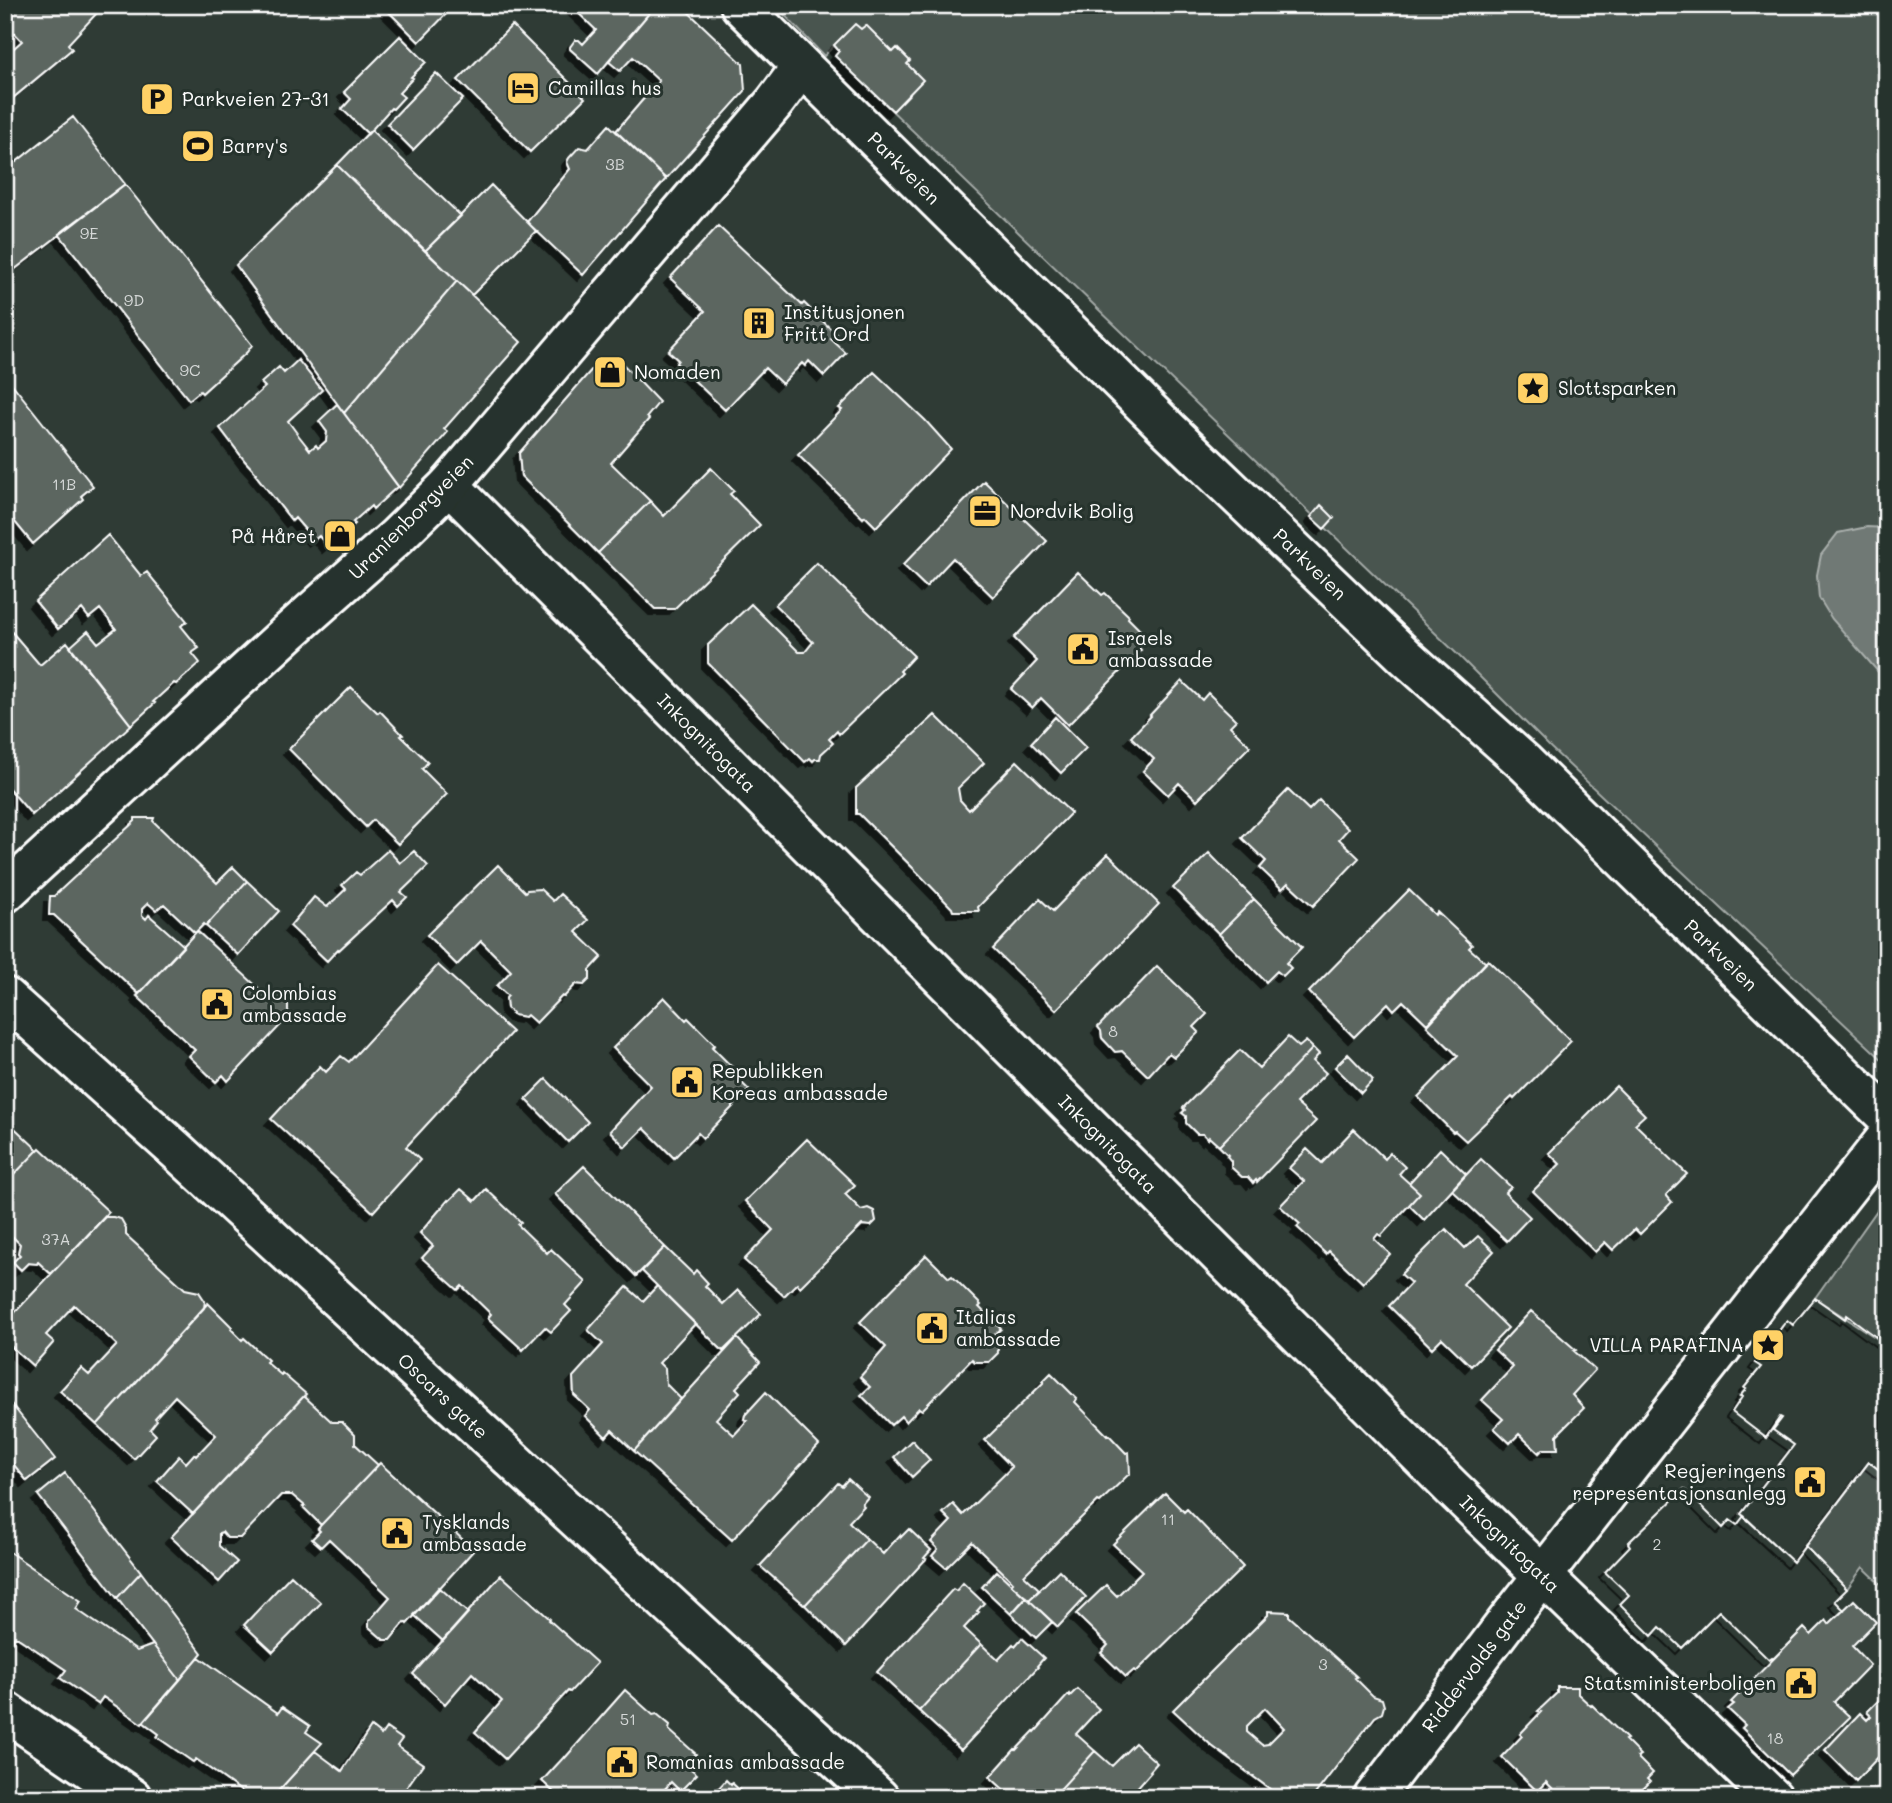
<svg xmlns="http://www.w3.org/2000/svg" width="1892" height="1803" font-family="Mali,sans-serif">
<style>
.green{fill:#4a544f;stroke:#a4aaa7;stroke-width:2}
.water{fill:#707975;stroke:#a9afac;stroke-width:2}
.building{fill:#5b6661;stroke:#fff;stroke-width:2;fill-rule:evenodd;filter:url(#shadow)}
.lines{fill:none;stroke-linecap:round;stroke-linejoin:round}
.street-casing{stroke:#fff;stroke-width:44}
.secondary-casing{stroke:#fff;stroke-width:44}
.street{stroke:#26332d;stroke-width:38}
.secondary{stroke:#26332d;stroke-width:38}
.labels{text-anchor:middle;stroke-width:6;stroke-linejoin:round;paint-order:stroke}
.number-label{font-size:16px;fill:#d6d9d8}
.poi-label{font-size:19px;fill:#fff;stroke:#26332d;text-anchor:start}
.street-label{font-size:19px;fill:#fff;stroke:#26332d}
</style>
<defs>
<filter id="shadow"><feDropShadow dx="-6" dy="6" stdDeviation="0" flood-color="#0009"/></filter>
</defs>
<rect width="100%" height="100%" fill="#2f3b35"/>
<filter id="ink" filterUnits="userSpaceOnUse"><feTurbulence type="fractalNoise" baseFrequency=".0143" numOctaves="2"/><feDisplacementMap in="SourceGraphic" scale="14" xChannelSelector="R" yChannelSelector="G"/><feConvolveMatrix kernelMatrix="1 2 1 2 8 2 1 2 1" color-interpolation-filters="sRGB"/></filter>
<g filter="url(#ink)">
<path class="green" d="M775,5H1887V1064L1551,748L1456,653L835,56L839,51L834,46L824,56Z
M1887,1196V1345L1815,1298Z
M1869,1462L1887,1476V1590L1863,1567L1847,1589L1805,1546Z"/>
<path class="water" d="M1867,527L1887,528V682L1832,619L1819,598L1817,575L1821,555L1838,533Z"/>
<path class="building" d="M5,5H91L97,13L68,44L72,49L13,98L5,89V56L22,41L5,23Z
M382,5H455L419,42Z
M570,5H656L598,74L570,49V47L575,40H579L583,44L596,30Z
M656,5H681L743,64L745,91L666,179L616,131L659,81L633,57L620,71L608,61Z
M855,24L861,29L866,25L893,52L897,48L910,61L907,64L923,80L893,111L835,56L839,51L834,45Z
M512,25L585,98L530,152L458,80Z
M400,36L426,62L411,77L413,78L399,93L404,97L393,109L391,108L368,134L342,109L351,99L344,92Z
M436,73L463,99L413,150L387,124Z
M73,117L125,184L5,277V168L14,161L16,162Z
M609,125L666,179L583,275L527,222L570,169L567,162L569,158L579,147L588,149Z
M371,130L461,216L425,251L337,165Z
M337,165L457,281L344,413L236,265Z
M125,184L252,345L247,352L202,393L200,391L189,400L59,234Z
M491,185L536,231L472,295L425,251Z
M718,226L802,305L804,303L836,334L831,339L846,353L824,376L809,361L805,366L802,363L782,384L765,368L725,410L676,363L678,360L668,351L705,311L670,278Z
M457,281L521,342L444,429L448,432L399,488L344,413Z
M298,360L322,390L288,421L299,436L310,450L316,445L318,448L326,441L327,432L319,421L337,404L398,486L373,509L371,506L353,522L355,524L328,547L319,536L314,540L295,518L292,521L255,474L256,473L245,461L220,428L265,387L261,383L279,367L284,373Z
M600,360H619L659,402L647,417L649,419L611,463L650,501L598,553L521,476L519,453Z
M874,372L925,420L951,449L876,527L865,516L863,518L798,455L842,410L839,408Z
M5,375L93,486L81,496L83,499L33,544L5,510Z
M711,468L734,491L730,494L760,525L674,609H655L598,553L650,501L664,516Z
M984,481L1047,541L993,597L953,558L926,587L903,565Z
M1321,505L1334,518L1324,529L1311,517Z
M108,535L141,576L147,572L187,621L181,626L199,648L192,653L200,663L176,684L174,683L153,702L155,703L131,725L70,647L88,631L98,643L116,629L100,609L89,618L82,609L58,629L35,601Z
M817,563L914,656L900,671L902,673L839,734L837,731L829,739L833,743L821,754L820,759H815L813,761L810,758L805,762L708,663V645L751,604L799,652H805L813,642L775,605Z
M1078,572L1102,595L1105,593L1129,616L1128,618L1148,638L1139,648L1141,650L1068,725L1041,698L1032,708L1011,689L1037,661L1014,638Z
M5,624L40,665L67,642L131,725L32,815L5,784Z
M1182,681L1202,700L1208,693L1236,720L1230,726L1250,746L1197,800L1179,783L1168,795L1143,771L1154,759L1131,737L1151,716L1150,715Z
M351,687L378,713L380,711L403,735L401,736L428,762L422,769L447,794L398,844L373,820L366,827L289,749Z
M935,715L984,763L958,788L960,800L969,810L1017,761L1071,813L978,907L979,911H953L952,908L918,873L859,814H856V788Z
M1055,717L1086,748L1061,773L1031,743Z
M1288,790L1309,810L1319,800L1348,829L1339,839L1359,858L1313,906L1288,883L1282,889L1260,868L1266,861L1242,838Z
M135,818H154L153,821L217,883L233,867L247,881L206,926L204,924L195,933L164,904L156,910L148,903L142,909V915L146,919L149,915L184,946L139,994L54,915H49L50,896H54L135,821Z
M388,850L400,863L414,851L428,866L401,892L407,897L398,906L393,900L339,950L338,949L327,961L290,926L314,897L327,907L346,889L342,885L356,872L360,875Z
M1209,853L1254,899L1219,934L1173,888Z
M1108,854L1159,904L1056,1010L993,949L1040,899L1053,911Z
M498,865L525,892L527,890L540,889L553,901L560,894L588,920L576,932L602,957L590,970V979L584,985L576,984L564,997L562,996L536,1023L527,1015L525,1017L514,1015L507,1008L506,998L508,996L497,986L511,971L481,941L457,965L427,935Z
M247,881L279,911L238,955L206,926Z
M1409,890L1435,915L1437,912L1472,945L1469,948L1486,963L1427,1024L1403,1001L1394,1010L1388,1003L1354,1037L1309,992Z
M1254,899L1302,947L1286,963L1291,968L1283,976L1277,971L1266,982L1219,934Z
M197,931L266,995L277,993L284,997L288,1003V1011L291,1014L228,1081L223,1075L216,1082L189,1056L195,1050L137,996Z
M1488,960L1571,1041L1514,1099L1512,1097L1466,1141L1455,1131L1453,1132L1418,1097L1458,1056L1427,1026Z
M438,965L512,1032L406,1147L420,1160L373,1212L271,1119L320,1066L326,1072L341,1056L349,1062Z
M1157,966L1207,1014L1194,1027L1199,1032L1174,1057L1169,1053L1148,1076L1122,1051L1115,1052L1102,1038L1101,1031L1098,1027Z
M664,997L686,1020L688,1018L715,1045L712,1047L742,1077L739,1080L749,1090L703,1138L698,1133L674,1158L644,1128L625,1147L610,1131L651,1086L613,1048Z
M1288,1037L1299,1047L1306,1041L1313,1048L1219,1146L1209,1137L1208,1139L1203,1134H1197L1186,1123V1116L1182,1113L1185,1110L1183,1108L1240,1050L1259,1068Z
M1313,1048L1319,1054L1313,1061L1326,1073L1296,1103L1316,1121L1257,1182L1256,1180L1253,1183L1248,1177H1242L1231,1167V1161L1227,1156L1228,1155L1219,1146Z
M1348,1054L1373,1080L1361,1093L1335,1067Z
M546,1079L588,1122L568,1142L526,1099Z
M1616,1086L1645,1115L1635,1124L1687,1174L1666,1195L1672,1202L1640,1234L1635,1229L1613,1250L1605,1242L1595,1252L1533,1191L1560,1164L1549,1153Z
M5,1119L38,1150L5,1184Z
M1354,1129L1385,1159L1390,1153L1405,1167L1399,1174L1420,1193L1381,1236L1378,1234L1374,1239L1390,1254L1363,1283L1329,1251L1326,1254L1297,1227L1300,1224L1280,1206L1304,1181L1289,1168L1307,1149L1322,1163Z
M807,1139L855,1185L845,1194L861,1210L868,1208L874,1211L876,1221L871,1226L862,1225L800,1287L797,1283L784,1296L744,1260L773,1230L745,1201Z
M40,1148L109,1212L51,1274L38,1262L37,1264L28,1263L21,1270L13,1262L20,1255L18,1253L20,1244L12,1236H5V1184Z
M1440,1149L1466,1174L1424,1220L1409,1205L1420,1193L1409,1183Z
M1481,1159L1511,1187L1505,1193L1530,1217L1507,1241L1452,1190Z
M584,1166L665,1247L636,1276L555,1194Z
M461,1189L475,1201L486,1189L521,1222L518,1225L547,1253L551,1249L586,1282L565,1305L571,1311L551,1332L545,1327L523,1350L488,1318L491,1314L462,1286L458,1290L422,1258L433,1246L420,1233L448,1200L449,1201Z
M105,1217H113L121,1219L126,1228V1235L185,1289L199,1292L205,1301L204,1308L97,1425L60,1391L81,1368L89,1375L117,1345L74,1305L46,1335L54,1342L33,1366L5,1341V1323Z
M1446,1229L1465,1248L1478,1236L1494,1251L1463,1284L1508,1328L1471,1366L1442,1338L1432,1348L1389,1306L1411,1283L1401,1274Z
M665,1247L693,1274L696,1270L708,1283L705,1286L723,1304L738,1290L761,1314L723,1351L642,1271Z
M926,1255L949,1278L952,1276L981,1305L979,1307L1001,1329L994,1335L997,1338L998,1353L989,1362H975L972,1359L922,1410L919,1408L906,1422L901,1416L891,1425L861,1395L870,1387L860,1377L886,1347L860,1322Z
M657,1286L695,1324L659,1363L665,1369L666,1384L681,1399L634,1451L612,1430L606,1437L585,1416L590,1410L574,1395L573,1377L603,1344L588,1330L627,1287L643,1301Z
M1815,1298L1845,1319L1847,1315L1887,1345V1476L1869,1462L1805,1546L1847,1589L1835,1601L1844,1610L1829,1624L1826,1620L1811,1635L1804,1628L1773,1659L1772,1658L1769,1660L1719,1611L1682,1648L1660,1627L1652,1636L1620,1604L1629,1595L1605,1572L1630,1546L1628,1543L1684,1489L1723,1528L1730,1520L1737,1525L1744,1516L1741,1514L1794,1445L1773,1430L1782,1418L1780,1417L1766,1438L1732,1412L1742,1397L1740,1396L1746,1389L1744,1388L1761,1367L1755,1363L1787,1320L1793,1325Z
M1815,1298L1845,1319L1847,1315L1887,1345V1476L1869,1462L1793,1562L1741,1514L1794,1445L1773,1430L1782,1418L1780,1417L1766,1438L1732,1412L1742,1397L1740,1396L1746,1389L1744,1388L1761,1367L1755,1363L1787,1320L1793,1325Z
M208,1303L232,1327L231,1329L242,1340L244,1338L268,1360L266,1362L281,1375L282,1373L306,1394L193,1514L157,1481L179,1456L186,1463L194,1454L196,1456L216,1435L175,1396L155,1418L157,1420L150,1429L156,1435L134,1459L97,1425Z
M1531,1311L1576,1350L1574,1351L1595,1370L1572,1395L1584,1408L1557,1435L1558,1449H1543L1539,1453L1519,1434L1510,1443L1494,1428L1503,1419L1482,1400L1513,1367L1495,1350Z
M737,1338L760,1362L736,1388L740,1392L716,1419L734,1435L747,1421L744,1419L745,1415L766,1392L819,1445L732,1540L634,1451Z
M1051,1373L1077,1399L1075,1402L1107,1435L1108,1434L1126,1453L1129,1452L1130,1474L1128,1475L1100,1502L1098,1501L1024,1575L1040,1590L1029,1600L1011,1584L1013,1582L972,1542L946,1568L932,1556L938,1549L931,1542L951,1521L943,1513L953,1504L963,1515L1012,1467L985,1440L1044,1382L1043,1381Z
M5,1396L55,1459L27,1481L5,1454Z
M304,1396L332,1422H342L355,1435V1444L378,1465L321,1525L303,1507L305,1506L292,1495H281L240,1538H227L222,1532L219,1533V1546L237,1562L219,1582L171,1537Z
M912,1440L930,1460L912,1477L894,1457Z
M380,1463L474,1550L407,1624L405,1622L390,1640H384L369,1627V1621L390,1597L329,1539L321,1547L312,1539L320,1531L318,1529L321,1525Z
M65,1473L141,1572L117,1598L38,1495Z
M848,1479L868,1497L862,1504L864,1506L849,1522L867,1539L805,1605L760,1566L838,1483L842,1486Z
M1684,1489L1723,1528L1730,1520L1737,1525L1744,1516L1793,1562L1805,1546L1847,1589L1835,1601L1844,1610L1829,1624L1826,1620L1811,1635L1804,1628L1773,1659L1772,1658L1769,1660L1719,1611L1682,1648L1660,1627L1652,1636L1620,1604L1629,1595L1605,1572L1630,1546L1628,1543Z
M1165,1493L1184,1512L1187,1509L1243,1567L1136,1672L1134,1670L1126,1677L1101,1653L1108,1645L1076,1614L1106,1585L1117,1596L1142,1571L1113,1544Z
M909,1529L931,1550L924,1558L926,1559L846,1646L805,1605L867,1539L883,1554L900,1535L901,1537Z
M5,1549L81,1601L76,1609L137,1651L153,1645L180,1680L142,1724L103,1697L98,1704L60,1678L66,1670L15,1636L11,1643L5,1639Z
M1059,1570L1086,1597L1058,1627L1029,1600Z
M997,1571L1026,1598L1011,1614L982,1587Z
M141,1572L202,1653L180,1680L117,1598Z
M291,1575L321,1603L273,1652L244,1625Z
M501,1575L550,1619L549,1620L597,1663L570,1692L568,1691L505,1759L475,1732L502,1701L472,1673L445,1704L413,1674Z
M963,1583L984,1603L977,1611L979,1612L964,1628L981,1644L919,1711L877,1672L953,1589L956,1591Z
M439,1587L468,1613L443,1641L414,1615Z
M1026,1597L1052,1622L1036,1638L1011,1614Z
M1854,1600L1876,1622L1852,1646L1870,1665L1834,1702L1850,1717L1790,1775L1742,1728L1745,1725L1728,1709L1734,1704L1731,1702L1804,1628L1811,1635L1826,1620L1829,1624Z
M1268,1611L1289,1612V1616L1357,1677L1355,1678L1373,1696L1382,1699L1384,1706L1382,1713L1375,1717L1312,1798H1282L1212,1746L1173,1710L1268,1615ZM1265,1708L1284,1728L1268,1744L1262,1745L1247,1732V1726Z
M1022,1638L1044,1658L1037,1666L1038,1667L961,1750L919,1711L981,1644L998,1660L1013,1644L1015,1646Z
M199,1657L278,1713L282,1707L310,1726L306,1732L322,1743L272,1798H251L196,1759L193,1762L157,1737L159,1734L143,1722Z
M1557,1687H1578V1694L1591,1706L1592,1705L1627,1739L1625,1740L1640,1755L1637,1757L1653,1773L1647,1779L1650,1782L1634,1798H1562L1546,1782L1537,1791L1502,1757L1522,1736L1520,1734L1541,1712L1538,1711L1557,1693Z
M1077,1689L1099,1709L1076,1734L1095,1751L1052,1798H1013L990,1777L1015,1749L1016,1750L1034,1731L1035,1732L1069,1694L1070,1696Z
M625,1690L653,1715L657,1714L670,1725L669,1730L696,1754L686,1765L697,1774L680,1791L671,1782L657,1798H560L542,1781L564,1757L565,1758Z
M1887,1692V1760L1881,1754L1856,1781L1825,1750L1860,1713L1867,1720L1871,1716L1867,1712Z
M371,1727L381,1735L386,1728L402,1739L397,1746L423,1764L399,1798H272L315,1751L342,1771Z
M1135,1743L1157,1763L1150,1771L1151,1772L1128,1798H1052L1095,1751L1112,1766Z
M726,1780L731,1785L732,1783L748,1798H710Z
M5,1783L26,1798H5Z
M1483,1791L1490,1798H1457L1462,1792Z"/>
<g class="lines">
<g class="street-casing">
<path id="street" d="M449,485L1452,1488L1773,1798
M5,997L177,1151L879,1798
M1373,1798L1508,1620L1887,1137"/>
</g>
<g class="secondary-casing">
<path id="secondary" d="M740,5L1169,430L1406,657L1525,763L1887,1117
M5,893L289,632L396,537L449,485L775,102L801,67
M5,1711L132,1798"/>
</g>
<use href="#street" class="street"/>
<use href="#secondary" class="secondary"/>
</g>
</g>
<defs>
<g id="hotel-square" transform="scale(1.75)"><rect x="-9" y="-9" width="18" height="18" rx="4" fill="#ffd166" stroke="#26332d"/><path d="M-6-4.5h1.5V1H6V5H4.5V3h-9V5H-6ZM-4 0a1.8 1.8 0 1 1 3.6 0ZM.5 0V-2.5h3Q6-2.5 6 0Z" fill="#111"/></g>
<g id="parking-square" transform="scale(1.75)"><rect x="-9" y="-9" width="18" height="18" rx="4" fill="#ffd166" stroke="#26332d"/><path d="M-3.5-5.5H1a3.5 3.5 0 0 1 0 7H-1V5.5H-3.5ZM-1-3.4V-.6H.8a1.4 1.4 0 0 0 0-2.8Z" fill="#111"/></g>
<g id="stadium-square" transform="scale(1.75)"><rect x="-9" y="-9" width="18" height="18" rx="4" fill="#ffd166" stroke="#26332d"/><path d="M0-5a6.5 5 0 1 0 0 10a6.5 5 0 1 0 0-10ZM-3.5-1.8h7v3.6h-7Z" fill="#111"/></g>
<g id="building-square" transform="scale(1.75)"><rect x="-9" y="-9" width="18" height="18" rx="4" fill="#ffd166" stroke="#26332d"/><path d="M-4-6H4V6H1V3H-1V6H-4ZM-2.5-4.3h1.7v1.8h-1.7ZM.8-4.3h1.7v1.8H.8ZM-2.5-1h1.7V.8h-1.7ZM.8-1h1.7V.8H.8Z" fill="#111"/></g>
<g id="shop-square" transform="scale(1.75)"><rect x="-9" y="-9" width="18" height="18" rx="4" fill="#ffd166" stroke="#26332d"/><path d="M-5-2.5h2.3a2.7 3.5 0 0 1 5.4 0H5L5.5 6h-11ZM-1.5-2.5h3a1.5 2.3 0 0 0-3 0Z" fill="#111"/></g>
<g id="sight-square" transform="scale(1.75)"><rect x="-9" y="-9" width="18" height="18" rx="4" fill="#ffd166" stroke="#26332d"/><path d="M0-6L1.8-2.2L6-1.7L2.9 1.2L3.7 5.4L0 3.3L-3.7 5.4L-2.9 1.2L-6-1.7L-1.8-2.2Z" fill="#111"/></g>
<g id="office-square" transform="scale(1.75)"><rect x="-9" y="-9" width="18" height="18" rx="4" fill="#ffd166" stroke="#26332d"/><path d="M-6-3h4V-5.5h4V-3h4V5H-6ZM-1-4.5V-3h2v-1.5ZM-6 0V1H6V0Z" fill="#111"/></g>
<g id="civic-square" transform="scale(1.75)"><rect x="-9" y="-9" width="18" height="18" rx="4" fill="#ffd166" stroke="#26332d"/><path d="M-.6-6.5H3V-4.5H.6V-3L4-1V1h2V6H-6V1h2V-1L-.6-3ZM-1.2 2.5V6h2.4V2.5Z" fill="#111"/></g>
</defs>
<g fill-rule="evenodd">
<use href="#hotel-square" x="523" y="88"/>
<use href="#parking-square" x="157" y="99"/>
<use href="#stadium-square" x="198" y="146"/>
<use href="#building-square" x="759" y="323"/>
<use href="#shop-square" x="610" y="372"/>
<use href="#sight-square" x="1533" y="388"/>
<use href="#office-square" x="985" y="511"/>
<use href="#shop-square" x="340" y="536"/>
<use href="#civic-square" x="1083" y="649"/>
<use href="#civic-square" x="217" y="1004"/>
<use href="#civic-square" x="687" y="1082"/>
<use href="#civic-square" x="932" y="1328"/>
<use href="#sight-square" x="1768" y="1345"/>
<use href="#civic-square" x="1810" y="1482"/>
<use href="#civic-square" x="397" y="1533"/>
<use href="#civic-square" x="1801" y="1683"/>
<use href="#civic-square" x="622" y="1762"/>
</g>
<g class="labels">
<g class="number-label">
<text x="615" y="170">3B</text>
<text x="89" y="239">9E</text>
<text x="134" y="306">9D</text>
<text x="190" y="376">9C</text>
<text x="64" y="490">11B</text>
<text x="1113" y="1037">8</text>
<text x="56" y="1245">37A</text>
<text x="1168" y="1525">11</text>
<text x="1657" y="1550">2</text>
<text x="1323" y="1670">3</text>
<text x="628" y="1725">51</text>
<text x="1775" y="1744">18</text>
</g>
<g class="poi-label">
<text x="548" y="95">Camillas hus</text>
<text x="182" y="106">Parkveien 27-31</text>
<text x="222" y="153">Barry's</text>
<text x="784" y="319">Institusjonen<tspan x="784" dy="22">Fritt Ord</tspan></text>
<text x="634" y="379">Nomaden</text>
<text x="1558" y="395">Slottsparken</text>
<text x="1010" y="518">Nordvik Bolig</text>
<text x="316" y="543" text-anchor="end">På Håret</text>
<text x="1108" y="645">Israels<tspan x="1108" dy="22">ambassade</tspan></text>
<text x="242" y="1000">Colombias<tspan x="242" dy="22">ambassade</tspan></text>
<text x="712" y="1078">Republikken<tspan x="712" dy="22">Koreas ambassade</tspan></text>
<text x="956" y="1324">Italias<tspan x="956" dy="22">ambassade</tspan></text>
<text x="1744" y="1352" text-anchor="end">VILLA PARAFINA</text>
<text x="1786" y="1478" text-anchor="end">Regjeringens<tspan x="1786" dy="22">representasjonsanlegg</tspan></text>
<text x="422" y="1529">Tysklands<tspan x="422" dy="22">ambassade</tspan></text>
<text x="1776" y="1690" text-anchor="end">Statsministerboligen</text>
<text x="646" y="1769">Romanias ambassade</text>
</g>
<g class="street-label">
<text transform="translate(904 168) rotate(45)" y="7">Parkveien</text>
<text transform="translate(411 517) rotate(-45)" y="7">Uranienborgveien</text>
<text transform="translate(1310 564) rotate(44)" y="7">Parkveien</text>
<text transform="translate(707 743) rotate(45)" y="7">Inkognitogata</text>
<text transform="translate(1721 955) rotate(44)" y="7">Parkveien</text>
<text transform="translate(1108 1144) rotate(45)" y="7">Inkognitogata</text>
<text transform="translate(443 1396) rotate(43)" y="7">Oscars gate</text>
<text transform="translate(1510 1544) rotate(44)" y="7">Inkognitogata</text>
<text transform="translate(1474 1666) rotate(-53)" y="7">Riddervolds gate</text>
</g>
</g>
<rect width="1892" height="1803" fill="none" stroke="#26332d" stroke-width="28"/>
<rect x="14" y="14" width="1864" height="1775" fill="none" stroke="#fff" stroke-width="2.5" filter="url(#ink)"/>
</svg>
